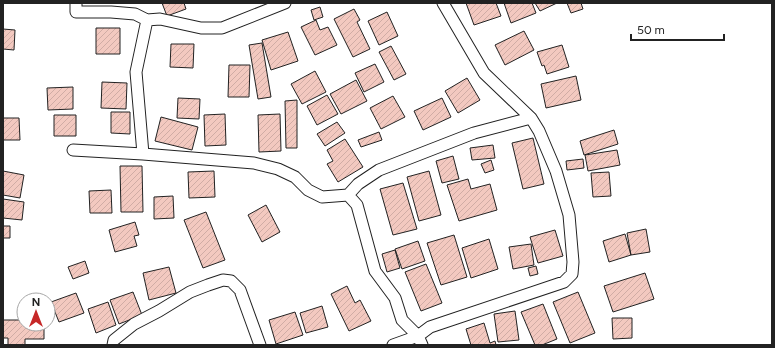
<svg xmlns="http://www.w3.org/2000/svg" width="775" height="348" font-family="Figtree,sans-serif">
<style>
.building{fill:url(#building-hatch);stroke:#222}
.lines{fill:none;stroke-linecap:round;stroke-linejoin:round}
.street-casing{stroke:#222;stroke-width:13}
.street{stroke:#fff;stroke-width:11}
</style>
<defs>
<pattern id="building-hatch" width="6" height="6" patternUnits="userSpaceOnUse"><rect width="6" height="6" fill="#f3c9c0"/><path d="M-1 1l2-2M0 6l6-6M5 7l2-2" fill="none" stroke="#d0aca5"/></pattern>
</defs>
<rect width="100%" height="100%" fill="#fff"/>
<path class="building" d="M162,3H184L186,9L167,16Z
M466,3H496L501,16L474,25Z
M504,3H532L536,13L511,23Z
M535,3H557L540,11Z
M567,3H581L583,9L571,13Z
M320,7L323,17L314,20L311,10Z
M354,9L360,20L357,22L370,49L353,57L334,19Z
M387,12L398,36L379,45L368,21Z
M316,20L320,30L328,27L337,45L315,55L301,27Z
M96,28H120V54H96Z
M3,29L15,30L14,50L3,49Z
M524,31L534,50L505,65L495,45Z
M288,32L298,61L271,70L262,40Z
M262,43L271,97L258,99L249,45Z
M171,44H194L193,68L170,67Z
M562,45L569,67L547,74L544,65L542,66L537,52Z
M391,46L406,74L394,80L379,52Z
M375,64L384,82L364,92L355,73Z
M229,65H250L249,97H228Z
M315,71L326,92L302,104L291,84Z
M576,76L581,100L546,108L541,84Z
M467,78L480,100L458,113L445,91Z
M356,80L367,101L341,114L330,94Z
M102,82L127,83L126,109L101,108Z
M73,87V109L48,110L47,88Z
M327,95L338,114L317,125L307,106Z
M393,96L405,117L381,129L370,108Z
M178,98L200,99L199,119L177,118Z
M442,98L451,117L423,130L414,111Z
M297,100V148H286L285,101Z
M111,112H130V134L111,133Z
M225,114L226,145L205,146L204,115Z
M280,114L281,151L259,152L258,115Z
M54,115H76V136H54Z
M161,117L198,127L192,150L155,141Z
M3,118H19L20,140H3Z
M337,122L345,133L325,146L317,134Z
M614,130L618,144L584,155L580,141Z
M379,132L382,140L361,147L358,140Z
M533,138L544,184L523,189L512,143Z
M345,139L363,167L338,182L327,164L333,161L327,150Z
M493,145L495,158L472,160L470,148Z
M617,150L620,165L588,171L585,155Z
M453,156L459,179L442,183L436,161Z
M583,159L584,168L567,170L566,161Z
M491,160L494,170L485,173L481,164Z
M120,166H142L143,212H121Z
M3,171L24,175L20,198L3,195Z
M214,171L215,197L189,198L188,172Z
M429,171L441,215L419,221L407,177Z
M609,172L611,196L593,197L591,173Z
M468,179L471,189L490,184L497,210L459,221L447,185Z
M403,183L417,229L393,235L380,189Z
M111,190L112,213H90L89,191Z
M173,196L174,218L154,219V197Z
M3,199L24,202L22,220L3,218Z
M266,205L280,232L262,242L248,215Z
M206,212L225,260L203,268L184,220Z
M135,222L139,235L134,236L137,246L115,252L109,230Z
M3,226H10V238H3Z
M646,229L650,252L631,255L627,233Z
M555,230L563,256L538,263L530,237Z
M625,234L631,255L609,262L603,241Z
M454,235L467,277L441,285L427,243Z
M489,239L498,269L471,278L462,248Z
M418,241L425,261L402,269L395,249Z
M531,244L534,265L513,269L509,247Z
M395,250L400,268L387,272L382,254Z
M85,261L89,273L73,279L68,267Z
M426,264L442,303L421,311L405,272Z
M536,266L538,274L530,276L528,268Z
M169,267L176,293L149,300L143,273Z
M645,273L654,299L613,312L604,286Z
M347,286L355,303L360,300L371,321L349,331L331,294Z
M133,292L142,315L119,324L110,300Z
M578,292L595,333L570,343L553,302Z
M76,293L84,313L59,322L51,302Z
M108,302L116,325L96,333L88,309Z
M543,304L557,339L542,345H535L521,312Z
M322,306L328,327L306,333L300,313Z
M515,311L519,340L498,342L494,314Z
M295,312L303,335L276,344L269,320Z
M612,318H632V338L613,339Z
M3,320H24V324H44V339H25V345H8V338H3Z
M484,323L490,343L495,341L496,345H471L466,329Z"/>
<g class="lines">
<g class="street-casing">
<path id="street" d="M76,3V12H111L135,14L147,20L160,19L201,28H222L285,3
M73,150L143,154L254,163L278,169L295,177L308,190L322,197L348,195L357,205L375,271L395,298L402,320L418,336L422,345
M143,154L136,72L147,20
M348,195L358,184L379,170L474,133L531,118
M113,345L114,340L134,324L159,311L190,292L208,285L223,280L231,281L240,290L260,345
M393,345L418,336L430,327L564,282L572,274L573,262L569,215L556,171L539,131L531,118L484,73L443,3"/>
</g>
<use href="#street" class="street"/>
</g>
<rect width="775" height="348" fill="none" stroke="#222222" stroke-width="8"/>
<g transform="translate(36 312)"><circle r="19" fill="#ffffff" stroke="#a7a7a7"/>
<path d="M0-3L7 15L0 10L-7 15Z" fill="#c62828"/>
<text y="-6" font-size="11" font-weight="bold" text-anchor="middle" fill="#222222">N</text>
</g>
<path d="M631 34v6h93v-6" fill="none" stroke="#222222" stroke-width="2"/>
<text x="637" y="34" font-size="12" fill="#222222" stroke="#ffffff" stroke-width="3" paint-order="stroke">50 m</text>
</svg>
